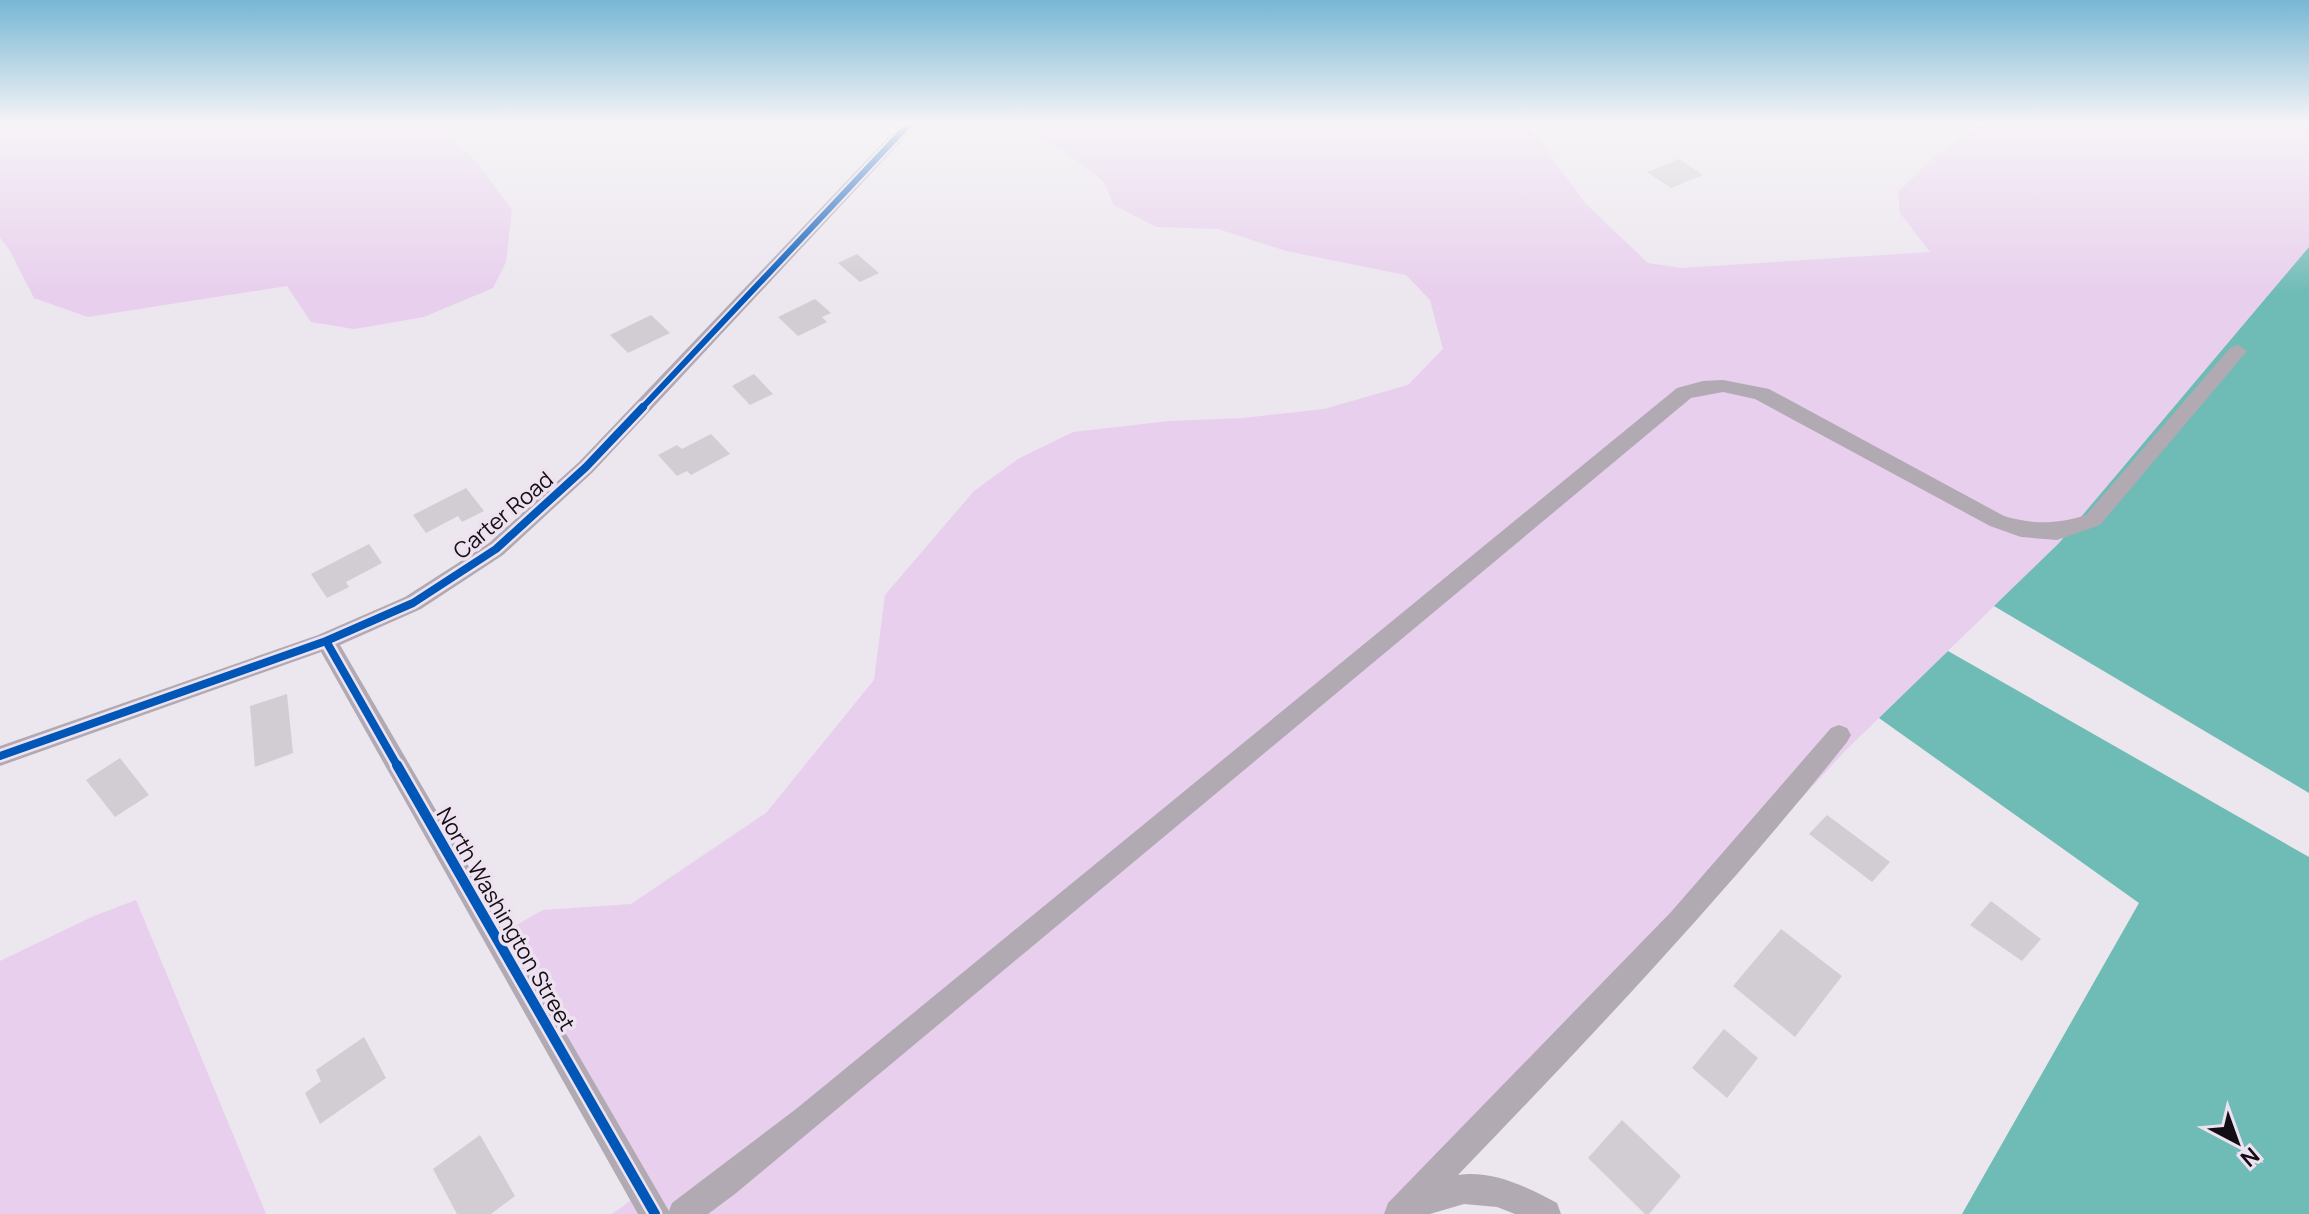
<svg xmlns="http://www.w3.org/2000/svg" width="2309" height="1214" font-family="Manrope,sans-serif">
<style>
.green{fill:#e8cfed}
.water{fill:#6fbbb6}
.building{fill:#d2cdd2}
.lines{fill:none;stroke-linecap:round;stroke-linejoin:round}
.minor{fill:#b1aab3;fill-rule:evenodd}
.cycleway-far2-casing{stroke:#eee2f1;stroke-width:10}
.cycleway-far1-casing{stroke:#eee2f1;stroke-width:13}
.cycleway-casing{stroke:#eee2f1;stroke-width:15}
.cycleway-far2{stroke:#0057b8;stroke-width:6}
.cycleway-far1{stroke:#0057b8;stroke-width:8}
.cycleway{stroke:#0057b8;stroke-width:10}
.labels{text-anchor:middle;stroke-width:7;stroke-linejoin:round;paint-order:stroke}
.street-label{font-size:22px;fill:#120e13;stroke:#eee2f1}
</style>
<rect width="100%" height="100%" fill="#ece6ee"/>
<path class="green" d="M0,123H445L451,136L479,165L512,210L506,262L493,288L424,317L354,329L311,322L287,286L88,317L34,298L9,249L0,238Z
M913,123H1527L1586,204L1648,263L1681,268L1930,252L1900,213L1898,192L1935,156L1983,123H2309V247L2059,543L1846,750L1418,1214H612L644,1191L495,937L543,910L631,904L766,813L874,680L885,595L974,491L1018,459L1073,432L1170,421L1243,418L1324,409L1408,385L1443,349L1430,300L1406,275L1286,251L1218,229L1156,227L1114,205L1103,181L1061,149L1028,133L1024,124L960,131Z
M136,900L266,1214H0V961L94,916Z"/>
<path class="water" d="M2309,247V793L1994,606L2059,543Z
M1948,651L2309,857V1214H1962L2139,903L1879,718Z"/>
<path class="building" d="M1679,159L1703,175L1671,188L1647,172Z
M857,254L879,273L860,282L838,263Z
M815,299L831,313L822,317L827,322L798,336L778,317Z
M651,315L670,333L628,353L610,335Z
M754,374L773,394L750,405L732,386Z
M711,434L730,454L691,475L687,471L677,476L658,455L677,445L682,449Z
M466,488L484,511L462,522L458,516L426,533L413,515Z
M369,544L382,563L346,582L349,587L327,598L311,574Z
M287,694L293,753L255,767L250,706Z
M120,758L149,795L115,817L86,780Z
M1827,815L1890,862L1872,882L1809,834Z
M1991,901L2041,939L2022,961L1970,925Z
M1781,929L1842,976L1795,1037L1733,986Z
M1724,1029L1758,1058L1727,1098L1692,1068Z
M364,1037L386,1078L320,1124L305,1093L321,1081L316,1070Z
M1622,1120L1681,1176L1649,1214H1645L1588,1158Z
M480,1135L515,1196L491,1214H457L433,1169Z"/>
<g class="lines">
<path class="minor" d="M902,123H918L593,472L503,555L421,609L340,645L669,1211L672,1203L796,1109L1677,388L1703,381L1723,380L1769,389L2004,516C2034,525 2057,524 2086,515L2231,347L2238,345L2247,351L2100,525L2057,540L2021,537L1990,526L1755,399L1723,392L1691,398L735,1194L708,1214H638L321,652L0,766V746L318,635L405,597L489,543L579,462Z
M1839,725L1847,728L1851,735L1847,742C1726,894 1593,1035 1458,1175C1493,1170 1527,1187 1557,1203L1561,1214H1515L1497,1207L1464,1204L1430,1214H1384L1388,1203L1671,912L1831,728Z"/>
<g class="cycleway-far2-casing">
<path id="cycleway-far2" d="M641,409L910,123"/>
</g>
<g class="cycleway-far1-casing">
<path id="cycleway-far1" d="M326,641L398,767
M0,756L326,641L413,603L496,549L586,467L643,407"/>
</g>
<g class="cycleway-casing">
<path id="cycleway" d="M397,765L655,1214"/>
</g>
<use href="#cycleway-far2" class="cycleway-far2"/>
<use href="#cycleway-far1" class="cycleway-far1"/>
<use href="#cycleway" class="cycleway"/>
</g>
<linearGradient id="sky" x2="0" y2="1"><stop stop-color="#77b7d4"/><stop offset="0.42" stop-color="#f6f4f7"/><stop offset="1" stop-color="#f6f4f7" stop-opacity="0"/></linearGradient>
<rect width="2309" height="293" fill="url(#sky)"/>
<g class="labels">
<g class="street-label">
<text transform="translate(503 515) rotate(-40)" y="8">Carter Road</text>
<text transform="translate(506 919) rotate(60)" y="8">North Washington Street</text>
</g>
</g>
<g transform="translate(2237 1142) rotate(139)" stroke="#eee2f1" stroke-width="6" paint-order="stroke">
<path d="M0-6L14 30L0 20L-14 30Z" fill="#120e13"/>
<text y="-12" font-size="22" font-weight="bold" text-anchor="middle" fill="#120e13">N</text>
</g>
</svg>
